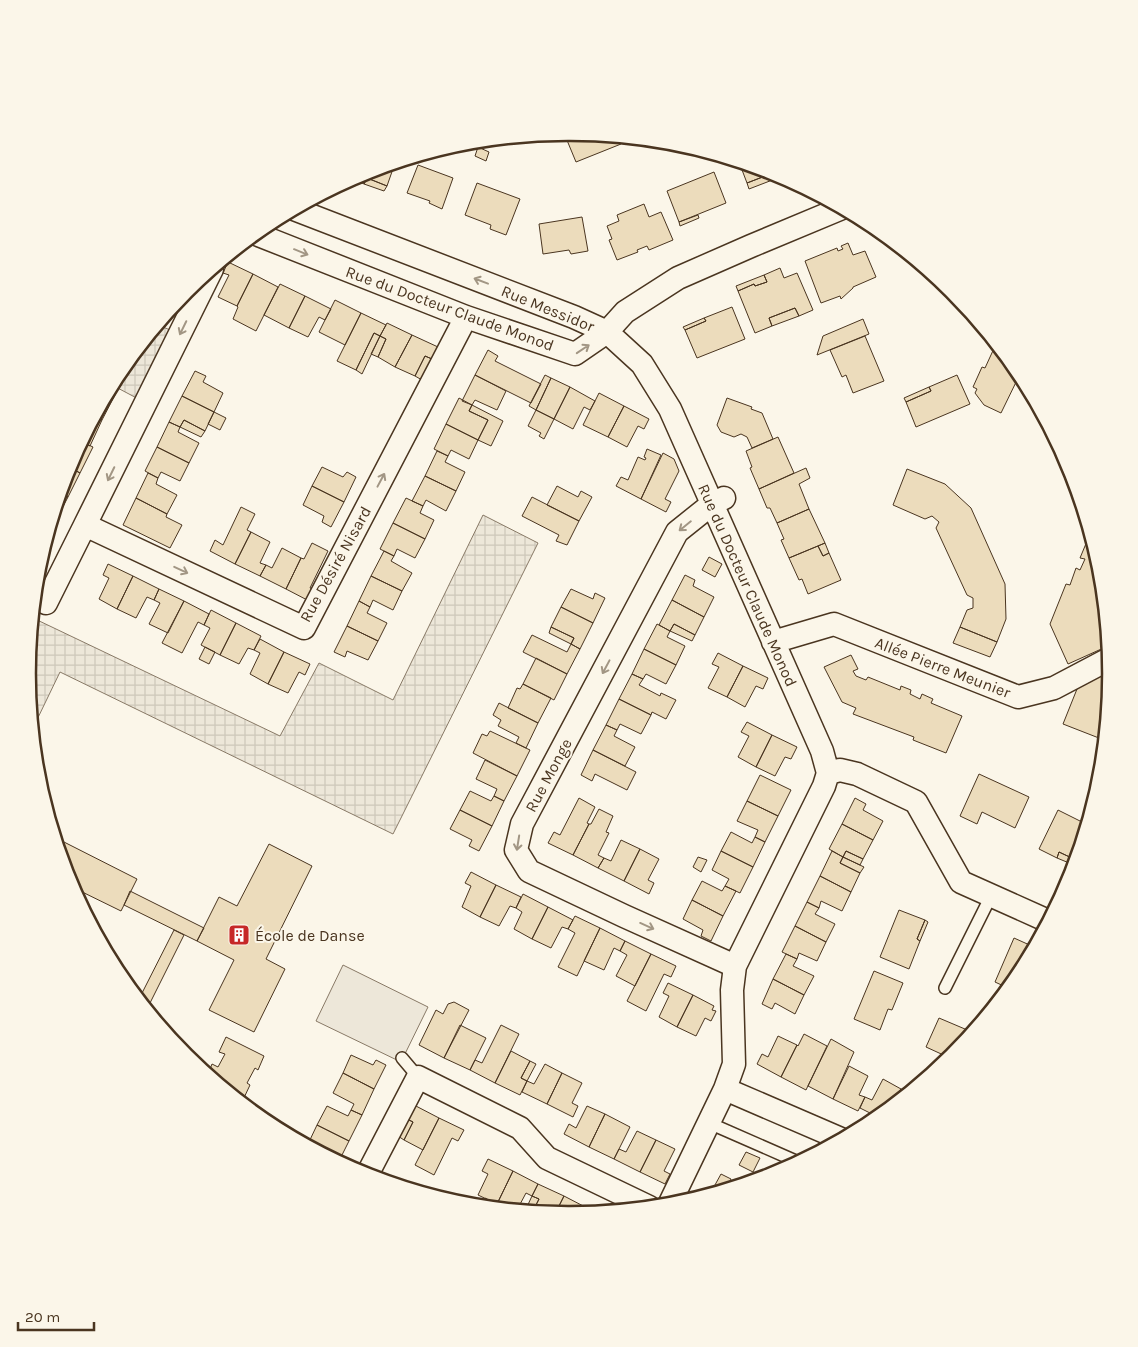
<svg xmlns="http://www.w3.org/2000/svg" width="1138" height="1347" font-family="Karla,sans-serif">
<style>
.parking{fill:#ede7d9;stroke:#887966}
.plaza{fill:url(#plaza-grid);stroke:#887966}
.building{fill:#ecdcbc;stroke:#4a3520}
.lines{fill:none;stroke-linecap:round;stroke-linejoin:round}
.service-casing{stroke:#4a3520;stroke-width:14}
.minor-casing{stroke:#4a3520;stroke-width:25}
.service{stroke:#fbf6e9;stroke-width:11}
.minor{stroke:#fbf6e9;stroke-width:22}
.oneway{stroke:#a29684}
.labels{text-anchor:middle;stroke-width:4;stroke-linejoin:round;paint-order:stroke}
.street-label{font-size:16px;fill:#4a3520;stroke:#fbf6e9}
.poi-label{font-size:16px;fill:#4a3520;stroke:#fbf6e9;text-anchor:start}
.rim{fill:none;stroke:#4a3520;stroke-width:2.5}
</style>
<defs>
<pattern id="plaza-grid" width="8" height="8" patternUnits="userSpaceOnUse" patternTransform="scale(1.25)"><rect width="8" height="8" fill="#ede7d9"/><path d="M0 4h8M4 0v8" fill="none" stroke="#cdc7ba"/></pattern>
</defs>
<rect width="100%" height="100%" fill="#fbf6e9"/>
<path class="parking" d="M343,965L428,1007L401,1062L316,1021Z"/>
<path class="plaza" d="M158,325L180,334L146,403L112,385L119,372Z
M483,515L538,543L393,834L60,672L33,728L28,673L33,618L280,736L319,663L393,700Z"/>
<path class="building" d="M569,132L617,137L621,144L576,162L564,133Z
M478,147L489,152L486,161L475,156Z
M739,162L776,173L782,176L775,179L773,173L747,183Z
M395,163L387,186L367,178L364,184L352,178L362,173Z
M418,165L453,178L442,209L429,203L430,201L407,193Z
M714,172L726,203L679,222L667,191Z
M773,173L775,179L749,189L747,183Z
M367,178L387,186L384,191L364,184Z
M477,183L520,199L506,235L490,229L491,225L465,215Z
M644,204L649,217L661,212L673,240L649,250L647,246L637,250L638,252L617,260L609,240L612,239L607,226L619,221L617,215Z
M698,215L699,218L680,226L679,222Z
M582,217L588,251L571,254L569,250L543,254L539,224Z
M848,243L853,255L865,251L876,277L853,287V288L841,299L840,296L821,303L805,261L837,248L838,251L843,249L841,246Z
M228,262L253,274L237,306L218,297L229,275L223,273Z
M780,268L784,278L797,273L813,310L799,316L795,308L769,318L772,326L755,333L738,291L754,284L755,286L767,282L764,275Z
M253,274L278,287L256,331L233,319L238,307L237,306Z
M764,275L767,282L755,286L754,284L738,291L736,286Z
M280,284L305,296L289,328L264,315Z
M305,296L331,309L325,320L319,317L308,337L289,328Z
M335,300L361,313L345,345L319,332Z
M732,307L745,339L697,358L685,330L706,321L704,318Z
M795,308L799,316L772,326L769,318Z
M361,313L386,325L380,336L374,333L356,370L337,361Z
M704,318L706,321L685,330L683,327Z
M863,319L869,334L817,355L823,336Z
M387,323L412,335L395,367L378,357L386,339L380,336Z
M374,333L380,336L362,374L356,370Z
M412,335L438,347L432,359L425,356L415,376L395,367Z
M380,336L386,339L378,357L371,354Z
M865,336L884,381L853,393L846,375L842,377L830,350Z
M996,344L1020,374L1001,413L984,405L975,393L977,389L973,387L982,367L985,368Z
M488,350L498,356L495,361L541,384L531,403L475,375Z
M425,356L432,359L422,380L415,376Z
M195,371L206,376L203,382L223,393L214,412L182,396Z
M475,375L506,391L497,410L475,400L472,405L462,401Z
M545,375L551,378L536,410L529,406Z
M957,375L970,404L916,427L906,402L931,391L929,387Z
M551,378L570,387L554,419L536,410Z
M570,387L595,401L590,410L584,407L573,429L554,419Z
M929,387L931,391L906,402L904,398Z
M108,392L115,395L102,420L95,417Z
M599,393L624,406L608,437L583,425Z
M182,396L214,412L205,431L184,420L180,427L169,422Z
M459,398L472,405L469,411L488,420L478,440L446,424Z
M727,398L752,407L751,409L762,413L773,439L752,448L747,437L741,434L734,437L721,432L717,425Z
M472,405L503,421L491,446L478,440L488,420L469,411Z
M624,406L649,419L644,429L638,426L627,447L608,437Z
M536,410L554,419L544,439L539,436L541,433L528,426Z
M214,412L226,418L220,430L208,424Z
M95,417L102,420L90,446L82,442Z
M184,420L205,431L201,437L180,427Z
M169,422L180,427L178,432L199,443L189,463L157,447Z
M446,424L478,440L469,459L451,450L448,456L434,449Z
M778,437L794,473L759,489L750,468L752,467L746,451Z
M82,442L93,447L80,473L69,467Z
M157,447L189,463L180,481L161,472L158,478L145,471Z
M647,449L661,455L641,499L616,486L621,477L628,480L638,457L645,460L646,458L644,457Z
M437,451L448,456L445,462L465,472L456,491L425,476Z
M663,453L674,459L679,471L665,499L671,502L666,512L641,499Z
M69,467L80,473L68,497L60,494Z
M322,467L343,477L347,472L356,477L344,502L312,486Z
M806,468L810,478L799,484L809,509L777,523L770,508H767L759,489Z
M907,469L945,484L971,508L1005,584L1006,619L997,642L960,627L967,610L973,608V598L967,595L936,528L939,522L932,516L925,519L893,505Z
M148,473L158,478L156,484L177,495L167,514L136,498Z
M425,476L456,491L446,511L426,500L423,506L412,501Z
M312,486L344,502L331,527L322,522L324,516L303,505Z
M557,486L578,497L581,491L592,497L579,521L547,505Z
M60,494L68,497L55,522L52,521Z
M532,497L579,521L567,545L556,541L559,535L522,516Z
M136,498L167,514L166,517L182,525L170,548L123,525Z
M406,498L423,506L420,513L434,520L425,539L393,523Z
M241,507L255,514L247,530L251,532L235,564L210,551L215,540L223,545Z
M809,509L825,543L789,558L781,540L784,539L777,523Z
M393,523L425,539L415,558L397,549L394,556L380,549Z
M251,532L270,542L260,563L266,565L260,576L235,564Z
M1090,534L1100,568L1104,611L1100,623L1108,646L1068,664L1050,624L1066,584L1070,585L1076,568L1080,570L1085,559L1080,558Z
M312,543L328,551L310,588L317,591L311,602L286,589L301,558L304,559Z
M825,543L829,553L823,556L818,546Z
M818,546L823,556L829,553L841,580L808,594L802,579L799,580L789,558Z
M282,548L301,558L286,589L260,576L266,565L272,568Z
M384,551L394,556L391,561L412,573L402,591L371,576Z
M709,557L722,564L715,577L702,570Z
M108,564L133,576L117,609L99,599L109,578L103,575Z
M685,575L695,580L693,586L714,597L704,617L672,600Z
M133,576L159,589L154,600L147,597L136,618L117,609Z
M371,576L402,591L393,610L373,600L370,607L359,601Z
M159,589L184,601L168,633L149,624L160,603L154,600Z
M571,589L593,599L595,593L605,598L593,623L561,607Z
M672,600L704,617L695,635L674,624L670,631L659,625Z
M184,601L209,614L204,625L198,622L182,653L162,643Z
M359,601L370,607L367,613L387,623L378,641L347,626Z
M561,607L593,623L580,649L571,644L574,638L551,627Z
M211,610L236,623L220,655L201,645L210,628L204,625Z
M236,623L261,636L254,650L248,648L239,664L220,655Z
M657,624L670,631L667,637L685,646L676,665L644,649Z
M674,624L695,635L692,641L670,631Z
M347,626L378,641L368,660L347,651L345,657L334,652Z
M551,627L574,638L571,644L549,633Z
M960,627L997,642L990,657L953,643Z
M532,635L567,652L571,644L580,649L567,674L523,652Z
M260,639L284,652L268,684L250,674L260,653L254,650Z
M205,647L215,652L209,664L199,659Z
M644,649L676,665L666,684L646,674L643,679L632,674Z
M284,652L310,664L305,675L299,672L288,693L268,684Z
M718,653L743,666L727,697L708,688L719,667L712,664Z
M851,655L858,669L853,671L856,676L866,680L868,677L900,690L901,686L911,690L910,694L920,699L922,694L933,699L931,703L962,716L946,753L913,740L914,737L853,714L856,708L842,702L824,667Z
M536,658L567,674L554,700L523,684Z
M743,666L768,678L763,689L756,686L745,707L727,697Z
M1110,670L1104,740L1063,724L1079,684Z
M632,674L643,679L639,685L660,696L661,693L676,700L666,719L652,712L651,715L619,699Z
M523,684L551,698L538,723L508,708L517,688L520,689Z
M619,699L651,715L641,734L620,724L617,730L606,725Z
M499,703L538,723L526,748L516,743L519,737L498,726L501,720L493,715Z
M747,722L772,735L756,767L738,757L749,736L741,732Z
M606,725L617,730L614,736L635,747L625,766L593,750Z
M490,731L530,750L517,776L473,753L482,734L487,736Z
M772,735L797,747L791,759L785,757L775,776L756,767Z
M593,750L636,772L627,790L595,774L592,781L581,775Z
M485,760L517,776L504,801L494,796L497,789L476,779Z
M979,774L1029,797L1015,828L982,812L977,824L960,816Z
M760,775L791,790L778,816L747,801Z
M470,791L491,801L494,796L504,801L492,826L460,810Z
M579,798L595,807L587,823L589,824L573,855L548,843L554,832L560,835Z
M855,798L866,804L863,810L883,821L873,840L842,824Z
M747,801L778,816L765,842L755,837L758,830L737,821Z
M599,809L613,816L606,832L609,833L598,855L604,858L598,868L573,855L589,824H591Z
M460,810L492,826L479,851L469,846L472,840L450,829Z
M1058,810L1086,824L1076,860L1059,852L1057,858L1039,849Z
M842,824L873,840L863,859L846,851L843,857L829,849Z
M731,832L752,843L755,837L765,842L753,867L721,851Z
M621,840L640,849L624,881L598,868L604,858L611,861Z
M62,841L137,879L121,911L72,887L59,847Z
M269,844L312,866L266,959L285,969L254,1032L209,1010L234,960L197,941L219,897L237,906Z
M640,849L659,859L648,880L654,883L649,894L624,881Z
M721,851L753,867L740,893L725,886L729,879L712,870Z
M832,851L843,857L840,863L860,873L851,892L820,876Z
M846,851L863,859L860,865L843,857Z
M1059,852L1076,860L1074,865L1057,858Z
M698,857L707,860L701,872L693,867Z
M843,857L864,867L860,873L840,863Z
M471,872L496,885L480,917L462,907L471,886L465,883Z
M820,876L851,892L842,911L821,901L819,908L807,902Z
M702,881L722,891L725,886L736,891L723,916L692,900Z
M496,885L521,897L516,908L510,906L499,926L480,917Z
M130,891L204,928L197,941L124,905Z
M523,894L548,907L532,939L514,929L522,912L516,908Z
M692,900L723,916L711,941L701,936L703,930L683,919Z
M807,902L819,908L815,914L835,924L826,942L795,926Z
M548,907L573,920L568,929L562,927L551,948L532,939Z
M899,910L925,920L917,939L920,941L909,969L880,957Z
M575,916L600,928L577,976L558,967L575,933L568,929Z
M925,920L928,922L920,941L917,939Z
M795,926L826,942L817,961L799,953L797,959L782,952Z
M600,928L625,941L620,951L614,948L604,970L584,961Z
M174,930L184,935L147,1009L139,999Z
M1014,938L1034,947L1019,975L1008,988L995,982Z
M625,941L651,954L635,986L616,976L627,955L620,951Z
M651,954L676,966L671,977L664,974L646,1011L627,1001Z
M786,954L797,959L793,966L814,976L804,995L773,979Z
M874,971L903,983L892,1010L888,1009L880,1030L854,1019Z
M773,979L804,995L795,1014L775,1003L772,1009L762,1004Z
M668,983L693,995L677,1027L659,1017L669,996L663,993Z
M693,995L714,1006L712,1010L716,1011L711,1021L705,1018L696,1036L677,1027Z
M454,1002L469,1010L444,1058L419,1045L436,1010L443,1014L448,1004Z
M939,1018L972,1032L950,1058L926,1047Z
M460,1025L486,1038L470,1070L444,1058Z
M501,1025L519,1034L495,1083L470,1070L475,1060L482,1063Z
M804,1034L827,1046L806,1090L781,1077L797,1045L798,1046Z
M778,1036L797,1045L781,1077L757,1064L762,1054L768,1057Z
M226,1037L264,1056L258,1070L255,1068L247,1083L250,1085L242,1102L208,1074L212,1064L218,1067L225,1054L219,1052Z
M831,1039L854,1052L833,1099L808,1086Z
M511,1051L530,1061L521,1078L527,1081L520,1095L495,1083Z
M351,1055L373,1065L376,1060L386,1065L374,1089L343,1073Z
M530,1061L536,1064L527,1081L521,1078Z
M545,1064L562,1073L547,1104L522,1092L527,1081L534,1084Z
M849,1066L868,1076L859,1095L865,1097L858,1111L833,1099Z
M343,1073L374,1089L362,1115L351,1110L354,1104L333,1093Z
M562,1073L582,1083L572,1103L578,1106L573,1117L547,1104Z
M883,1079L901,1089L893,1105L878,1117L860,1108L865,1097L872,1100Z
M901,1089L908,1092L893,1105Z
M414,1105L439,1118L423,1150L404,1140L413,1122L407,1119Z
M327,1106L348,1116L351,1110L362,1115L349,1141L317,1125Z
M587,1106L605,1114L589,1147L564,1134L569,1124L576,1128Z
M605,1114L630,1127L614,1159L589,1147Z
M439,1118L464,1130L458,1141L452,1138L434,1175L415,1165Z
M407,1119L413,1122L404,1140L398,1136Z
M317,1125L349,1141L339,1161L308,1144Z
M637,1131L656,1140L640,1172L614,1159L619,1149L626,1152Z
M656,1140L675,1149L664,1171L670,1174L665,1184L640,1172Z
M746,1152L760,1158L753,1172L739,1165Z
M488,1159L513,1171L497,1204L478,1195L488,1174L482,1171Z
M513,1171L538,1184L532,1196L526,1193L517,1210L507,1209L497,1204Z
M721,1174L731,1179L729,1184L734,1187L710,1194Z
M538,1184L564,1196L555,1214L533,1211L539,1199L532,1196Z
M532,1196L539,1199L533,1211H525Z
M564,1196L589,1209L587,1213L569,1215L555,1214Z
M485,1198L495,1203L493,1207L480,1206Z"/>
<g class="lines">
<g class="service-casing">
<path id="service" d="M945,988L991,896
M402,1058L418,1077
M709,1123L798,1162"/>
</g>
<g class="minor-casing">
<path id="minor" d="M294,209L574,317L607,332L642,364L670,409L822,751L828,773L824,786L735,966L732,990L734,1064L725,1089L669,1205
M256,234L466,317L575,354L607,332L625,312L678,278L751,246L842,208
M212,269L85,525L304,628L466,317
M724,498L712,504L677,532L522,824L516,850L529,871L624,916L735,966
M46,603L85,525
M773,642L834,624L1018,697L1054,688L1109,659
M828,773L840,770L857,774L916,802L961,882L1048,921
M725,1089L841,1139
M367,1175L418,1077L520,1128L547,1158L649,1207"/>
</g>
<use href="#service" class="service"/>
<use href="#minor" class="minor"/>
</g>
<defs><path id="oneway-shaft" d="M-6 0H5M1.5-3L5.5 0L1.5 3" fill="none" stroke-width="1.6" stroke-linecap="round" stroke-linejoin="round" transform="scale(1.25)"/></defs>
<g class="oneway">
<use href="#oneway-shaft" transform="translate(301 252) rotate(22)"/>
<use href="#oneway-shaft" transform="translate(481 281) rotate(-159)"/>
<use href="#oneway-shaft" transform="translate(183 328) rotate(116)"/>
<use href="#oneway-shaft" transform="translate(583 349) rotate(-34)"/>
<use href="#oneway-shaft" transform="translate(111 474) rotate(116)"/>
<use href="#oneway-shaft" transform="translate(381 480) rotate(-62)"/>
<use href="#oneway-shaft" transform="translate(685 526) rotate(141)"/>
<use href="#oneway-shaft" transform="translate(181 570) rotate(25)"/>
<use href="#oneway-shaft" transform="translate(606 667) rotate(118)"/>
<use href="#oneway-shaft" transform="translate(518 843) rotate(99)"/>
<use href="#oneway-shaft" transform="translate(647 926) rotate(24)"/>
</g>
<defs>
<g id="building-square" transform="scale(1.125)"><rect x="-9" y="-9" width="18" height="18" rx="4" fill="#c62828" stroke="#fbf6e9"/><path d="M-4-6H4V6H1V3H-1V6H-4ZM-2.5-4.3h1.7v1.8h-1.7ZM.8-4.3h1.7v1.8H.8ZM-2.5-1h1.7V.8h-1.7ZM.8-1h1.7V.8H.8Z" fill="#fff"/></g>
</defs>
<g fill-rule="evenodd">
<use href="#building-square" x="239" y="935"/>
</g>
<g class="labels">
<g class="street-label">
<text transform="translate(450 308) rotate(20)" y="6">Rue du Docteur Claude Monod</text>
<text transform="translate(548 308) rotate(22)" y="6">Rue Messidor</text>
<text transform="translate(335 564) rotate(-61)" y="6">Rue Désiré Nisard</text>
<text transform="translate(748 585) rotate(66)" y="6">Rue du Docteur Claude Monod</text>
<text transform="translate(943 667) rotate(21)" y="6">Allée Pierre Meunier</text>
<text transform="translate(548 775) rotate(-62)" y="6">Rue Monge</text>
</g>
<g class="poi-label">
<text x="255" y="941">École de Danse</text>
</g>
</g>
<path d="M0 0H1138V1347H0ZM568 141H570A532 532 0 0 1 1102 673V674A532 532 0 0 1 570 1206H568A532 532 0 0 1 36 674V673A532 532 0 0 1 568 141Z" fill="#fbf6e9" fill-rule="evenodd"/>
<path class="rim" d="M568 141H570A532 532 0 0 1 1102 673V674A532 532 0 0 1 570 1206H568A532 532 0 0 1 36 674V673A532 532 0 0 1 568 141Z"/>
<path d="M18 1322v8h76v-8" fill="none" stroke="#4a3520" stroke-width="2.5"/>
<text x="25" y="1322" font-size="15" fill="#4a3520" stroke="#fbf6e9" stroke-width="4" paint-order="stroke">20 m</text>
</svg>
